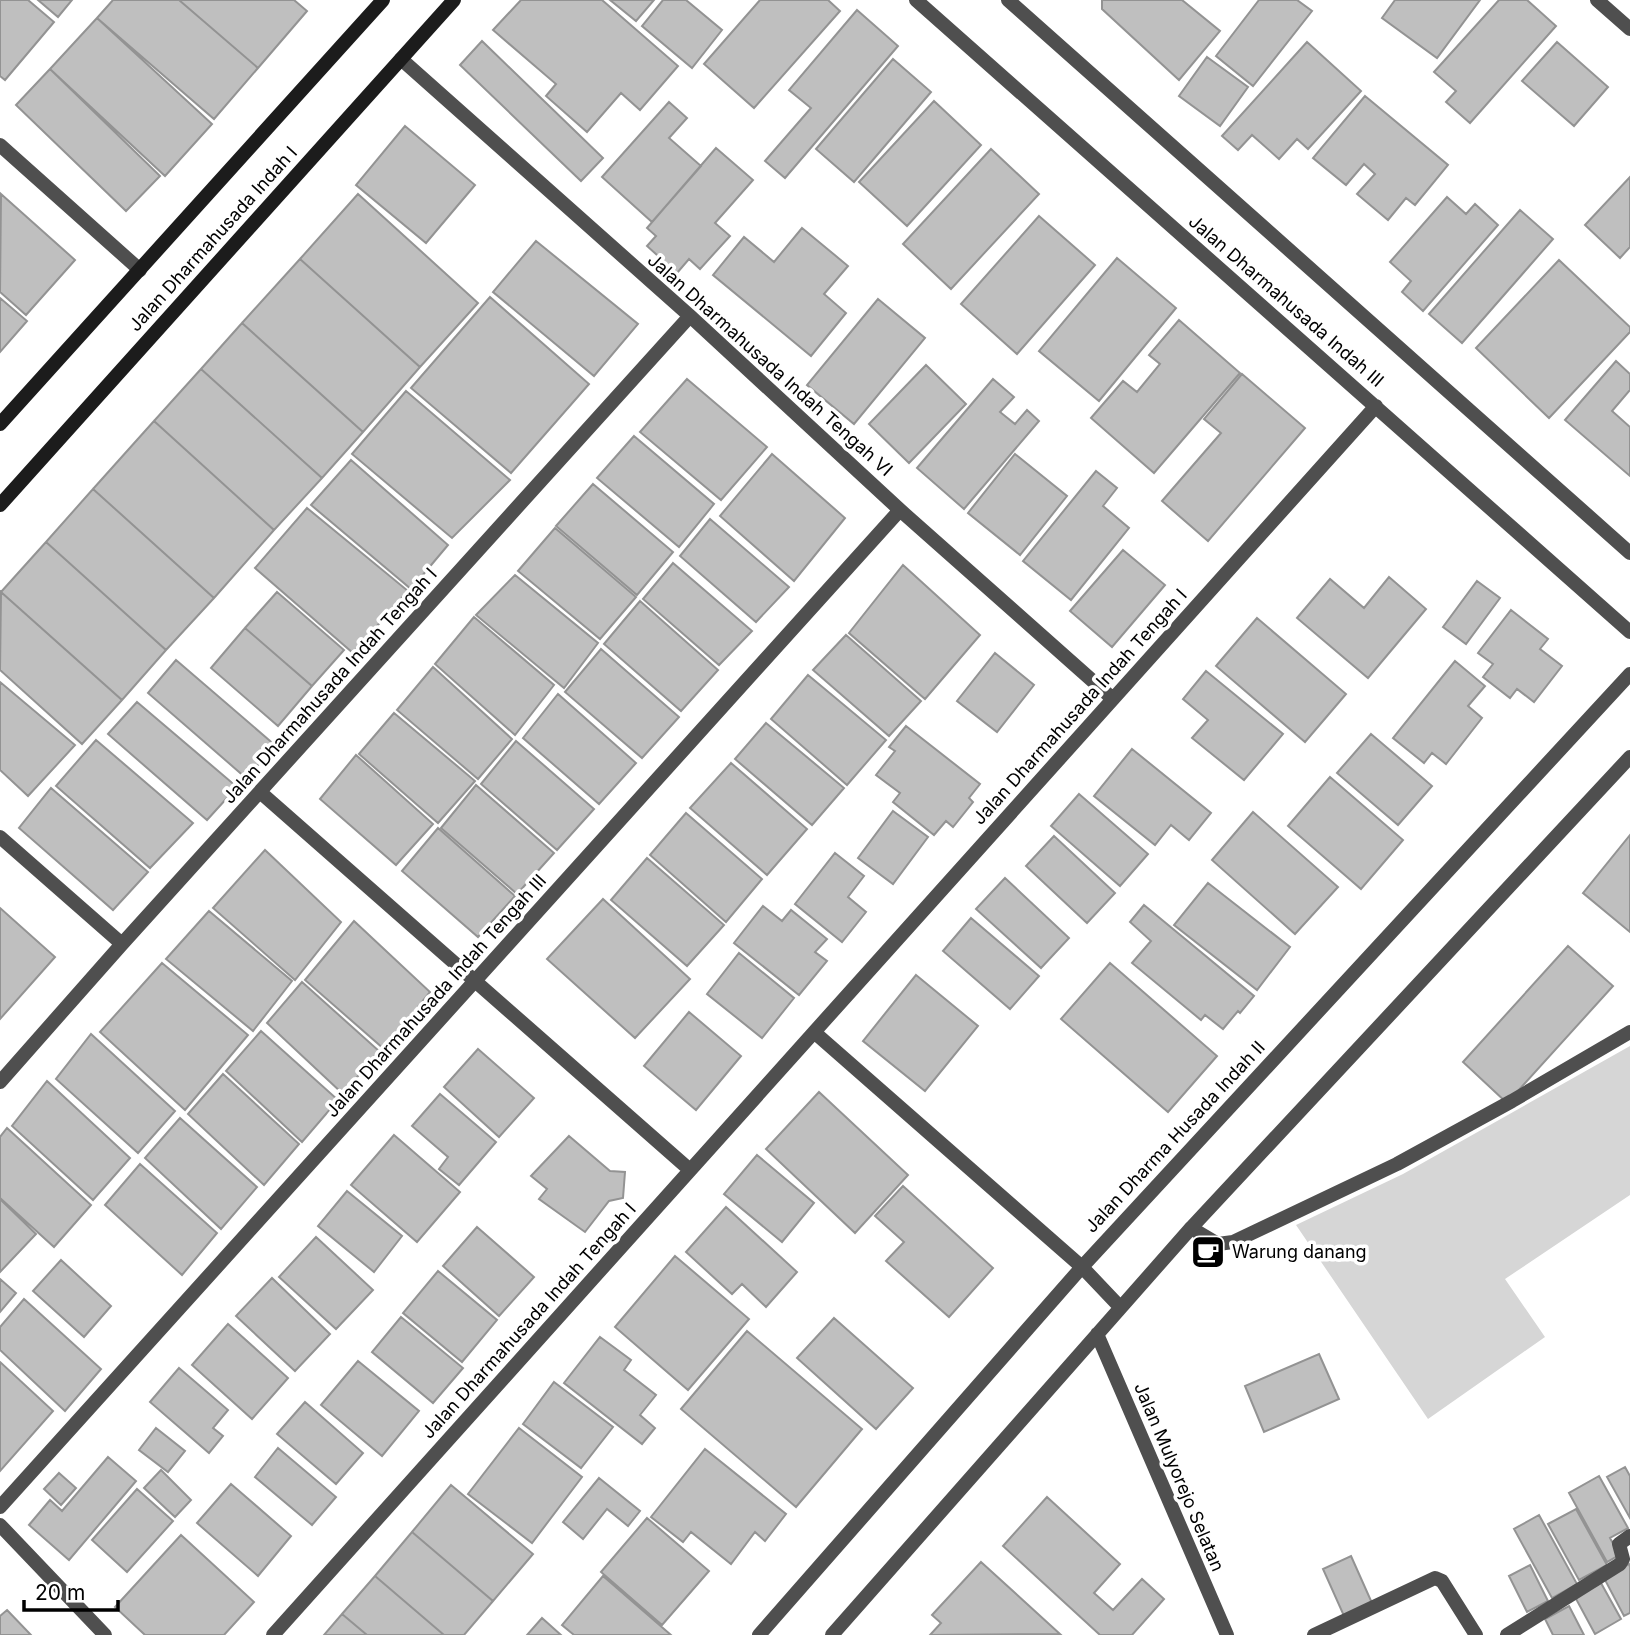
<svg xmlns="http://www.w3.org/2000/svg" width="1630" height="1635" font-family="Inter,sans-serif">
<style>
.green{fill:#d6d6d6}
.building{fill:#bfbfbf;stroke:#939393;stroke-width:2}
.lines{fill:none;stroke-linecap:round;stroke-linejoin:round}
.lane{stroke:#4f4f4f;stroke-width:14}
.street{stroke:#4f4f4f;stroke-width:14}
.secondary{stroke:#1c1c1c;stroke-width:14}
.labels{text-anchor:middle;stroke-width:7;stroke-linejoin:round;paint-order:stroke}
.street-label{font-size:18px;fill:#000;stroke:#fff}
.poi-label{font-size:18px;fill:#000;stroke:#fff;text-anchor:start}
</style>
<rect width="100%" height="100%" fill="#fff"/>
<path class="green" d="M1630,1046V1195L1505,1279L1545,1337L1428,1419L1296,1225L1403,1174Z"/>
<path class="building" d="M0,0H28L54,22L5,80L0,76Z
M38,0H72L58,17Z
M113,0H179L258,68L214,119L97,18Z
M179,0H294L307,11L258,68Z
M521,0H602L678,66L640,110L621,93L587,132L546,96L556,84L493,30Z
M610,0H654L636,21Z
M663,0H686L722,30L692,68L642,26Z
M760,0H828L840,11L754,108L704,64Z
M1102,0H1182L1220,31L1179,80L1102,9Z
M1259,0H1297L1312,11L1253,86L1216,56Z
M1395,0H1480L1437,58L1382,18Z
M1499,0H1527L1556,26L1470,123L1446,102L1456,91L1434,72Z
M857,10L898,46L785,178L765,161L811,108L789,90Z
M97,18L212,124L165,176L50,69Z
M482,41L603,158L581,181L460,65Z
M1307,42L1361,91L1308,149L1297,139L1279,159L1252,135L1238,150L1222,136Z
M1557,42L1608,87L1574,126L1522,81Z
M1207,57L1248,87L1220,126L1179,96Z
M893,59L931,92L854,182L816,149Z
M50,69L160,176L126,211L16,105Z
M1365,96L1448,165L1415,205L1406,198L1388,220L1357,194L1375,174L1364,164L1346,185L1313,158Z
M934,101L981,145L907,226L859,182Z
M669,102L687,118L669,138L701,166L652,222L602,177Z
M405,126L475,185L426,243L356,185Z
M716,148L753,180L715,223L730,236L700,269L689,259L677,273L647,246L656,236L647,228Z
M991,149L1039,194L951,289L903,244Z
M1630,177V247L1620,258L1585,225Z
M1,194L75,260L26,315L0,292Z
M358,194L478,303L420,367L300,259Z
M1447,197L1466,214L1475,204L1498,225L1423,311L1402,292L1411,281L1390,262Z
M1520,210L1553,239L1462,343L1429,314Z
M1039,216L1095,265L1017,354L961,304Z
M802,228L848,266L824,294L846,313L811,356L713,275L744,237L774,262Z
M536,241L638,324L594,376L493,292Z
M1117,258L1176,308L1099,401L1039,351Z
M300,259L420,367L363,432L242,323Z
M1559,260L1630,327V332L1549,418L1476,348Z
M490,297L589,384L511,473L411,388Z
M0,298L27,321L0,352Z
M878,299L925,338L854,424L807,385Z
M1179,320L1240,373L1154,473L1091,418L1123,381L1137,392L1160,364L1149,355Z
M242,323L363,432L322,478L201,369Z
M1616,361L1630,374V390L1612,411L1630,427V476L1565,420Z
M926,365L966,404L909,463L869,424Z
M201,369L322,478L274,530L154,421Z
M1242,374L1305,428L1208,541L1162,501L1221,433L1204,419Z
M687,379L767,447L721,500L640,432Z
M993,379L1014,397L1000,412L1015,424L1027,410L1039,421L964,509L917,468Z
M406,391L510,480L452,538L352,454Z
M154,421L274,530L214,598L93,489Z
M634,436L714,504L679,547L597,478Z
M772,454L845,518L794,581L720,516Z
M1015,454L1067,496L1020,555L968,513Z
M351,460L448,545L411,589L311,505Z
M1096,471L1117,488L1103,506L1129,528L1071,600L1023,561Z
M593,484L673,552L637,595L556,526Z
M93,489L214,598L166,650L46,542Z
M307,508L408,591L353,653L255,568Z
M710,519L789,587L756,622L680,556Z
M555,528L636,597L600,639L518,571Z
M46,542L166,650L122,700L1,592Z
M1123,550L1165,585L1112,647L1070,611Z
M673,563L752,631L719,665L643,599Z
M903,565L980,635L925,699L849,633Z
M515,575L598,643L564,688L476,615Z
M1389,577L1426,609L1368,678L1297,618L1330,579L1364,608Z
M1477,581L1500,598L1466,644L1443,627Z
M1,592L122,700L82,744L0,670Z
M277,592L344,650L312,686L245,628Z
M640,601L718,670L681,711L604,644Z
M1511,610L1548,639L1540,649L1562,666L1534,702L1517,689L1510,698L1483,677L1493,664L1478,653Z
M474,617L554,685L515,735L435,664Z
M1257,618L1346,694L1305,742L1216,666Z
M245,628L312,686L278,726L211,668Z
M846,635L921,701L889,736L813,670Z
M601,649L679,717L642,758L565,692Z
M995,653L1034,685L997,732L957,701Z
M176,660L276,746L246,778L148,693Z
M1455,661L1485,686L1468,706L1482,718L1446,764L1432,753L1424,763L1393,738Z
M433,667L512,739L478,779L397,710Z
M1206,671L1283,734L1244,780L1192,738L1208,720L1183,699Z
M808,675L886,740L847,785L771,719Z
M0,682L75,745L28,796L0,770Z
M558,694L636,763L599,804L523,738Z
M137,702L237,787L207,820L108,734Z
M394,713L475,781L438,823L359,754Z
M766,723L844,788L812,825L735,759Z
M906,726L980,784L969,798L973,802L953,827L946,821L934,835L893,802L900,793L876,775L895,751L889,747Z
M1371,734L1432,786L1398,825L1337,773Z
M96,740L193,823L150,868L56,786Z
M516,741L594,809L557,850L481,784Z
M1132,749L1211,813L1189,840L1171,825L1155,845L1094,796Z
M356,755L433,824L396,865L320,799Z
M731,763L807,829L767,875L690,808Z
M1330,777L1403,840L1361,889L1288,826Z
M476,785L554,853L517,894L441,828Z
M51,788L148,872L113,910L19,828Z
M1079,794L1148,854L1120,886L1051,826Z
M893,811L928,837L893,884L858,858Z
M1253,812L1338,887L1295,934L1212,860Z
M686,813L762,879L726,922L650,855Z
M438,828L515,896L478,937L402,871Z
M1630,835V932L1583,893Z
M1054,836L1115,893L1087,923L1026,866Z
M265,850L341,922L295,980L213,908Z
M835,853L864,876L848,897L866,912L842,942L795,904Z
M647,858L724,925L687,966L611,900Z
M1005,878L1069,938L1041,968L976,909Z
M1208,883L1290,947L1257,990L1174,925Z
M603,899L690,979L635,1038L547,959Z
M1144,905L1254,996L1240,1013L1238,1011L1223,1029L1205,1015L1201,1020L1132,963L1151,941L1130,922Z
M763,906L782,921L791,910L827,939L815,952L827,961L799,995L734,943Z
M0,908L55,957L0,1019Z
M209,911L292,981L253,1031L166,959Z
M971,918L1039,976L1010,1009L943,951Z
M354,921L430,992L384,1049L305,980Z
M1568,946L1613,986L1507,1103L1463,1062Z
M739,953L794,998L762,1038L707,994Z
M162,963L248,1035L185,1110L100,1032Z
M1110,963L1217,1056L1168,1112L1061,1019Z
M916,975L978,1026L925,1091L863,1041Z
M302,982L379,1051L343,1094L267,1023Z
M689,1012L741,1056L696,1110L644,1066Z
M261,1031L338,1100L302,1142L226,1071Z
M91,1034L175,1111L138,1153L56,1079Z
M478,1049L534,1098L499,1137L444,1087Z
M223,1074L299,1144L264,1185L188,1114Z
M47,1081L130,1158L93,1200L12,1126Z
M819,1092L908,1175L855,1233L766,1149Z
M440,1094L496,1142L459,1185L439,1169L448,1157L412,1126Z
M180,1118L257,1187L221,1229L145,1158Z
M7,1128L91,1205L54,1247L0,1198V1137Z
M394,1135L460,1192L417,1242L351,1185Z
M569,1136L610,1171L625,1172L623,1198L609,1201L585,1232L539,1199L547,1189L531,1176Z
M757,1155L814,1203L782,1242L724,1194Z
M140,1164L217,1233L182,1275L105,1205Z
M903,1186L993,1268L949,1317L886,1261L904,1242L875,1216Z
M347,1191L402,1236L374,1272L318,1226Z
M0,1199L36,1234L0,1272Z
M726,1207L797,1272L766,1307L742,1284L732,1294L686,1252Z
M477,1227L534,1277L499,1316L443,1266Z
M316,1237L373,1290L336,1329L279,1277Z
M675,1256L749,1319L688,1390L615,1327Z
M61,1260L111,1306L84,1337L33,1291Z
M438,1271L497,1320L462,1362L403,1313Z
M272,1278L330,1334L295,1371L236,1316Z
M0,1279L16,1293L0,1312Z
M24,1299L101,1369L65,1411L0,1350V1327Z
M401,1317L463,1368L433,1403L372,1352Z
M834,1318L913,1388L876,1429L797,1358Z
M228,1324L288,1378L252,1419L192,1365Z
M747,1331L862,1429L796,1507L681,1409Z
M600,1337L631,1360L624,1370L656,1395L640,1415L655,1428L642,1444L564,1383Z
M1319,1354L1339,1399L1264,1432L1245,1386Z
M358,1361L419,1411L382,1456L321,1405Z
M0,1362L53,1411L0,1471Z
M179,1368L228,1410L213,1428L223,1436L209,1453L150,1402Z
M554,1382L613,1427L581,1468L523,1424Z
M305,1402L363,1453L336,1484L277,1434Z
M156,1428L185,1451L168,1472L139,1450Z
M519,1428L582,1477L532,1543L468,1494Z
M278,1448L336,1497L312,1525L255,1477Z
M705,1449L786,1514L765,1541L755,1532L731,1564L691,1532L683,1542L651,1517Z
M108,1457L136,1481L69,1560L29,1525L50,1500L62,1511Z
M1625,1467L1630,1476V1518L1607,1477Z
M161,1470L191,1500L175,1517L144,1488Z
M59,1473L76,1488L61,1505L44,1489Z
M1599,1476L1628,1528L1610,1538L1619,1555L1607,1562L1569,1493Z
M599,1478L640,1511L628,1526L607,1509L583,1539L563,1522Z
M231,1484L291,1536L258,1576L197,1523Z
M451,1485L533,1554L493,1601L412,1532Z
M137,1489L173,1521L127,1572L92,1540Z
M1047,1497L1120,1564L1094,1593L1113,1610L1142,1579L1164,1599L1132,1635H1100L1003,1546Z
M1576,1509L1607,1565L1579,1580L1548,1524Z
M1539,1515L1577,1584L1552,1598L1514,1529Z
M647,1518L709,1571L662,1625L601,1572Z
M412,1532L493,1601L464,1635H444L375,1576Z
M181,1535L254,1602L224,1635H145L115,1607Z
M1351,1556L1372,1603L1344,1616L1323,1569Z
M981,1562L1060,1634L930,1635L941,1623L932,1615Z
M1629,1564L1630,1567V1613L1624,1616L1604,1578Z
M1530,1565L1548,1601L1527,1612L1509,1576Z
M375,1576L444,1635H367L342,1614Z
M603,1576L671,1635H574L562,1625Z
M1601,1583L1621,1619L1595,1634L1575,1597Z
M1569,1606L1584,1635H1553L1545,1619Z
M7,1610L31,1635H0V1616Z
M342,1614L367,1635H324Z
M542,1618L561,1635H527Z"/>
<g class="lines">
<path class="lane" d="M1191,1228L1218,1244L1233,1242L1397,1164L1512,1101L1630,1032
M1507,1635L1620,1564L1623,1559L1619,1544L1630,1536"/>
<path class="street" d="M916,0L1630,632
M1008,0L1630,553
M1597,0L1630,29
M401,59L690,316L900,510L1113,699
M0,145L140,270
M260,792L690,1170
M0,837L122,944
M814,1032L1082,1267L1120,1307
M0,1082L122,944L690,316
M1097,1334L1227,1635
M0,1507L900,510
M0,1525L105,1635
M273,1635L1376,406
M759,1635L1082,1267L1630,674
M832,1635L1191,1228L1630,757
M1314,1635L1435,1578L1442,1581L1476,1635"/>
<path class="secondary" d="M0,424L383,0
M0,505L454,0"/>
</g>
<defs>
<g id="cafe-square" transform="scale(1.75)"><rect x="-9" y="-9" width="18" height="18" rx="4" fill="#000" stroke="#fff"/><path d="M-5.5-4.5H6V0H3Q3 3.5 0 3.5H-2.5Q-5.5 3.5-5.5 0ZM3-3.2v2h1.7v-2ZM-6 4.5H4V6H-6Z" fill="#fff"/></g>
</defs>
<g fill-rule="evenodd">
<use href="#cafe-square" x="1208" y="1252"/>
</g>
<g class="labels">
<g class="street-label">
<text transform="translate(213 239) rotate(-48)" y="6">Jalan Dharmahusada Indah I</text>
<text transform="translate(1286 301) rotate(41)" y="6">Jalan Dharmahusada Indah III</text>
<text transform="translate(770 365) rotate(42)" y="6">Jalan Dharmahusada Indah Tengah VI</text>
<text transform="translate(330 686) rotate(-48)" y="6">Jalan Dharmahusada Indah Tengah I</text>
<text transform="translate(1080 707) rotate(-48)" y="6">Jalan Dharmahusada Indah Tengah I</text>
<text transform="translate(436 996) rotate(-48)" y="6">Jalan Dharmahusada Indah Tengah III</text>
<text transform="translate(1175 1137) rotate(-47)" y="6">Jalan Dharma Husada Indah II</text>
<text transform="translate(529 1321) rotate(-48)" y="6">Jalan Dharmahusada Indah Tengah I</text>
<text transform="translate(1179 1477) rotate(67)" y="6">Jalan Mulyorejo Selatan</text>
</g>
<g class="poi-label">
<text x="1232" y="1258">Warung danang</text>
</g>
</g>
<path d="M24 1600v10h94v-10" fill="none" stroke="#000000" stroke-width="3.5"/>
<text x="35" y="1600" font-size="21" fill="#000000" stroke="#ffffff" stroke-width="5" paint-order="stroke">20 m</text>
</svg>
